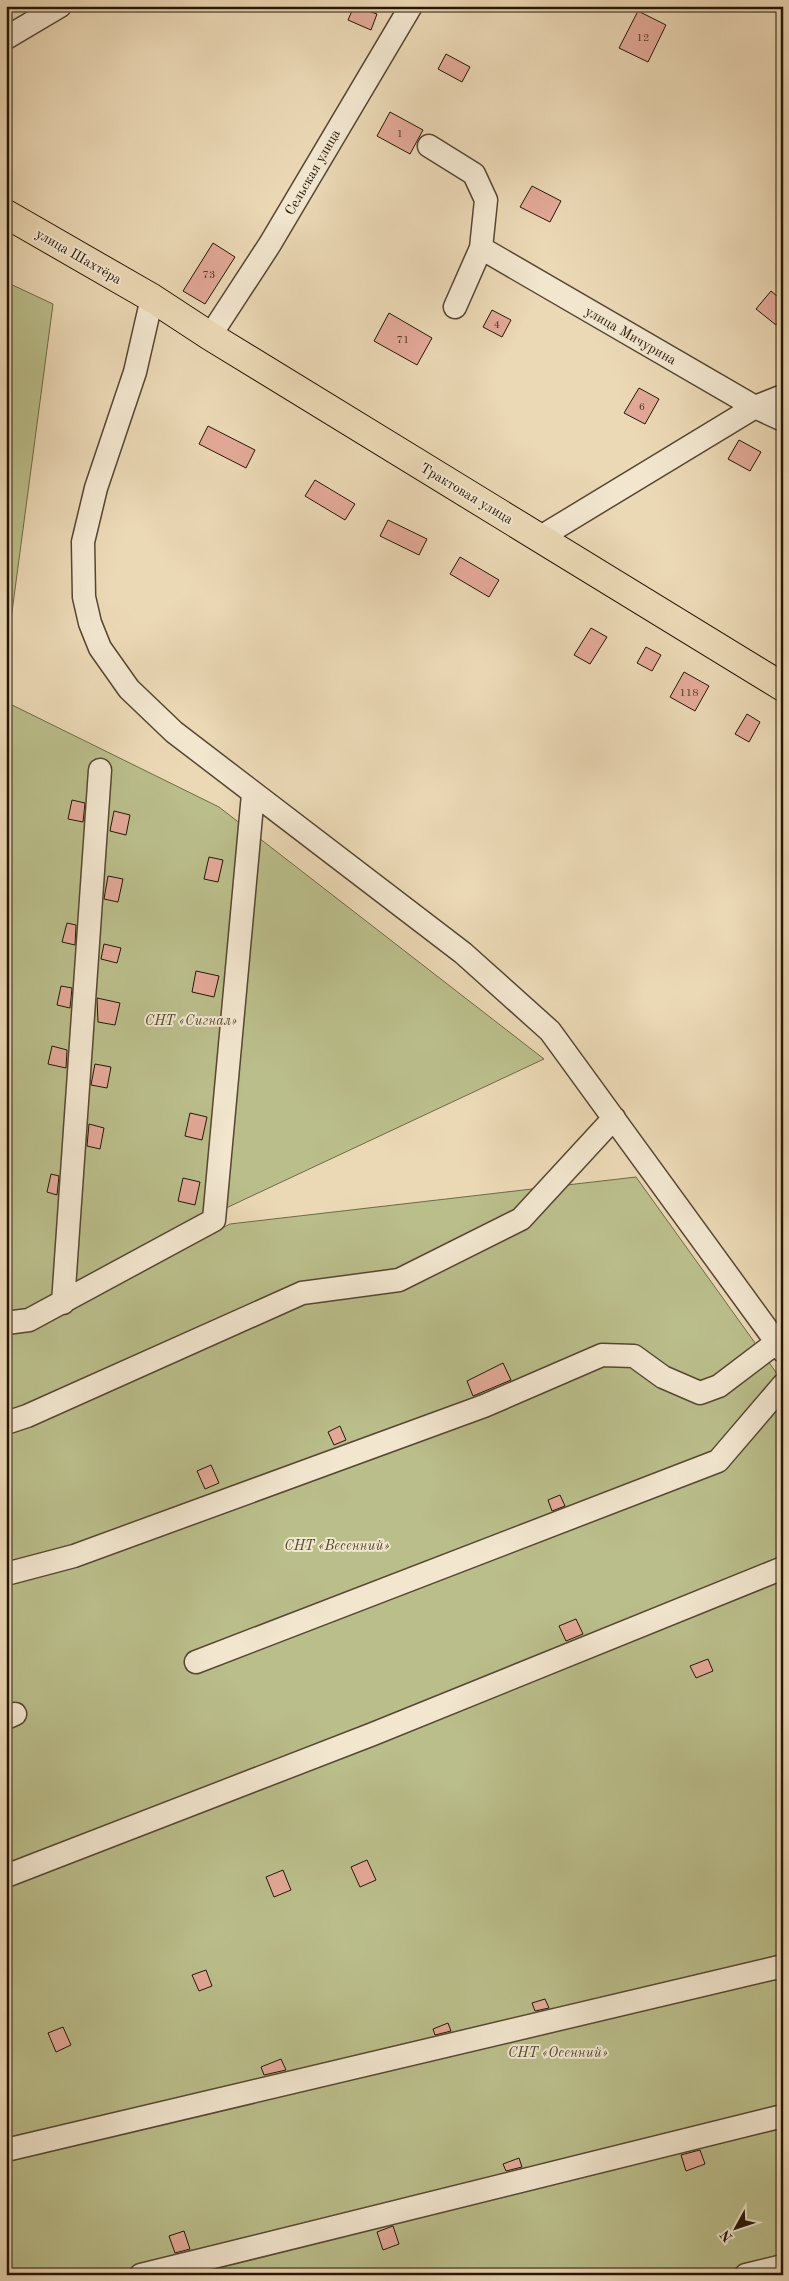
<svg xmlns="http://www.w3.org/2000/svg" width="789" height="2281" font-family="'Old Standard TT',serif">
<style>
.green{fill:#babe8b;stroke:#6f6a48}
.building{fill:#e3a998;stroke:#241606}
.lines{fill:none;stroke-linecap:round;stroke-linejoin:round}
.minor-casing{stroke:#564632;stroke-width:25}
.major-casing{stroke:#241606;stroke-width:30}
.minor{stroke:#f2e6cf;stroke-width:22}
.major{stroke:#ebd8b5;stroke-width:28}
.labels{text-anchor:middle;stroke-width:4;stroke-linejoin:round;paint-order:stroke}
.number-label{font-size:11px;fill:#543b2a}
.street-label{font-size:14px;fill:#241606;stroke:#f2e6cf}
.park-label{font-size:14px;font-style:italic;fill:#51482e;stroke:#f2e6cf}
</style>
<rect width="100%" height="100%" fill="#ebd8b5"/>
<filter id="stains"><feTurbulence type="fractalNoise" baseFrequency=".004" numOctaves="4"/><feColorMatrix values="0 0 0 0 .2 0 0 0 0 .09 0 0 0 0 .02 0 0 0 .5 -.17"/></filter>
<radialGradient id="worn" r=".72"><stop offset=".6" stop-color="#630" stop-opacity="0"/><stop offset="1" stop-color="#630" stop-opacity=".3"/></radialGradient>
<path class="green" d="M6,282L53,304L6,657Z
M6,702L219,807L544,1059L209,1216L30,1312L6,1314Z
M636,1177L783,1382V2275H6V1329L31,1325L230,1224Z"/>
<path class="building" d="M354,6L377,14L371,30L348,20Z
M638,11L666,25L648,62L619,48Z
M446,54L470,67L462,82L438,69Z
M390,112L423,130L410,154L377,136Z
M532,186L561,201L550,222L520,207Z
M213,243L235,257L205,304L183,291Z
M771,291L783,301V316L776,325L756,309Z
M492,310L511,320L502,337L483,327Z
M389,313L432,338L417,365L374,341Z
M639,388L659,399L645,424L624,413Z
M208,426L255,450L246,468L199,444Z
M739,440L761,452L750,471L728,459Z
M315,480L355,504L345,520L305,496Z
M388,520L427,539L419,555L380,536Z
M460,557L499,580L489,597L450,574Z
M591,628L607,637L590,664L574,655Z
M646,647L661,655L652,671L637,663Z
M684,672L709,686L695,711L670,697Z
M747,714L760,722L749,742L735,734Z
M72,800L85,803L83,822L68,819Z
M114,811L130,815L126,835L110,831Z
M209,857L223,860L218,882L204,879Z
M108,876L123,879L118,902L104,899Z
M67,923L76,925L75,945L62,942Z
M104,944L121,948L117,963L101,959Z
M196,971L219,976L214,997L192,992Z
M61,986L72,988L70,1008L57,1005Z
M97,998L120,1003L115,1025L98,1022Z
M52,1046L67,1050L66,1068L48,1064Z
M95,1064L111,1067L107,1088L91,1085Z
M190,1113L207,1117L202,1140L185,1136Z
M89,1124L104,1128L100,1149L87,1146Z
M51,1174L59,1176L57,1195L47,1192Z
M183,1178L200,1182L195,1205L178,1201Z
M503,1363L511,1380L473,1396L467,1381Z
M340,1426L346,1440L334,1445L328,1432Z
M211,1465L219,1483L205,1489L197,1471Z
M560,1495L565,1506L552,1511L548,1500Z
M576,1619L583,1634L566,1641L559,1626Z
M708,1659L713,1671L696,1678L690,1666Z
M367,1860L376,1880L360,1887L351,1867Z
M283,1870L291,1890L274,1897L266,1877Z
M206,1970L212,1986L199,1991L192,1975Z
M545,1999L549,2008L535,2011L532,2003Z
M448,2023L451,2031L435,2035L433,2029Z
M63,2027L71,2045L56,2052L48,2033Z
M281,2059L286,2070L264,2075L261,2067Z
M700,2150L705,2164L686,2171L681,2155Z
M519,2158L522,2167L506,2171L503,2164Z
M393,2226L399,2244L383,2250L377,2232Z
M184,2231L190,2249L175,2253L169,2236Z"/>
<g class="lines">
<g class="minor-casing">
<path id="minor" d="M6,38L60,6
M429,146L474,174L486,200L481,248L455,307
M481,248L755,407L783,420
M152,298L135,372L96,488L83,542L84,597L90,623L100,648L129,689L174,732L463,953L550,1031L783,1351
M210,336L270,244L411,6
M539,538L755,407L783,396
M63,1303L100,770
M6,1323L29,1320L214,1220L253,794
M6,1423L27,1416L302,1293L399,1280L521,1219L614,1118
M6,1574L74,1556L484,1406L602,1355L634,1356L663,1377L700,1393L719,1386L777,1342
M196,1662L718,1461L783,1385
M6,1718L15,1714
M6,1876L373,1734L783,1568
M6,2150L783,1966
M141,2275L783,2116
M746,2275L783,2266"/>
</g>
<g class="major-casing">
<path id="major" d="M6,214L152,298L210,336L783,687"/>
</g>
<use href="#minor" class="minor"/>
<use href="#major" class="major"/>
</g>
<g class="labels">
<g class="number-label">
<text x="643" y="41">12</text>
<text x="400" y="137">1</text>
<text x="209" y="278">73</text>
<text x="497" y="328">4</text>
<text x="403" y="343">71</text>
<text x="642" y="410">6</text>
<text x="689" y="696">118</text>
</g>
<g class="street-label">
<text transform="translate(312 172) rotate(-60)" y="5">Сельская улица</text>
<text transform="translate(79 256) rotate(30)" y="5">улица Шахтёра</text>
<text transform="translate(631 335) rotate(30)" y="5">улица Мичурина</text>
<text transform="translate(467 493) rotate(31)" y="5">Трактовая улица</text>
</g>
<g class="park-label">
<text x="191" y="1025">СНТ «Сигнал»</text>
<text x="337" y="1550">СНТ «Весенний»</text>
<text x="558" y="2057">СНТ «Осенний»</text>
</g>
</g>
<rect width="789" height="2281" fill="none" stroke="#ebd8b5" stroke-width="25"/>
<rect x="8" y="8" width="774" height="2266" fill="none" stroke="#241606" stroke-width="2.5"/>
<rect x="12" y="12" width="764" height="2256" fill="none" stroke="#241606"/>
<g transform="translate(736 2228) rotate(230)" stroke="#f2e6cf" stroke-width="4" paint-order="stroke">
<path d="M0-4L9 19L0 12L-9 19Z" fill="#241606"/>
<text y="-8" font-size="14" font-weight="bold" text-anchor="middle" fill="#241606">N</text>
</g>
<rect width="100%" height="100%" filter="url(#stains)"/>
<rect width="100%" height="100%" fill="url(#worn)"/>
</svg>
